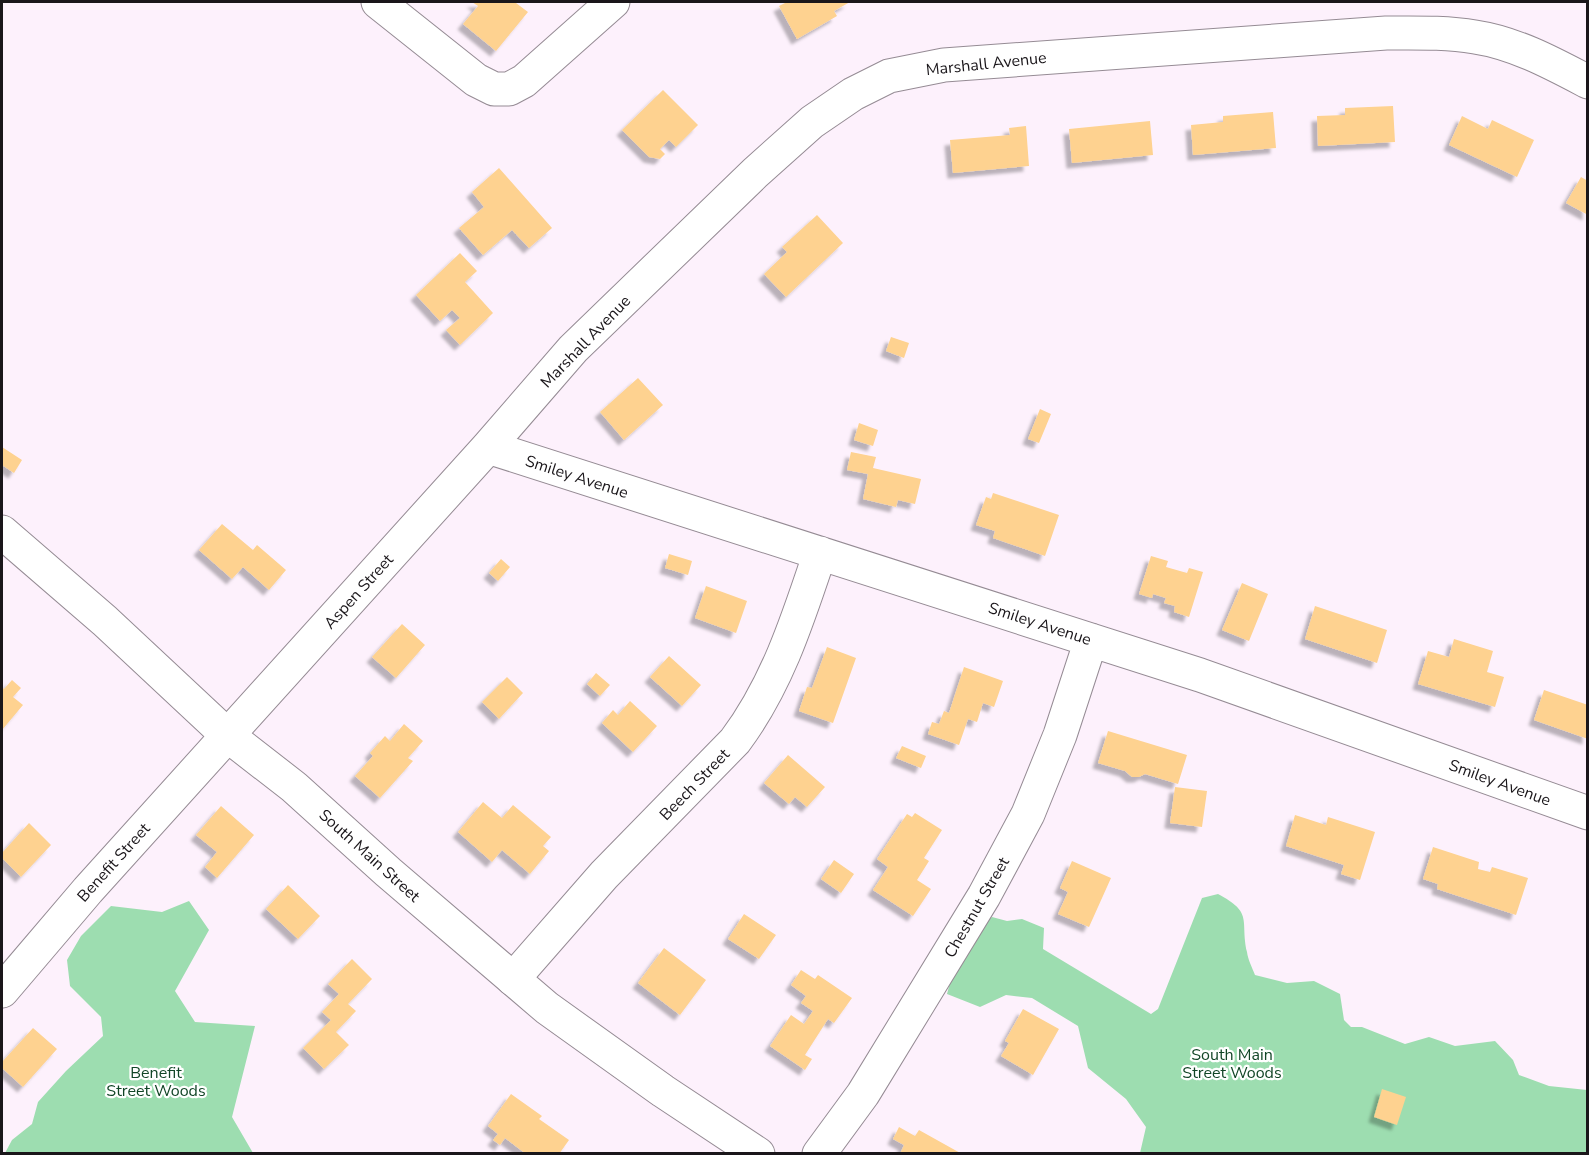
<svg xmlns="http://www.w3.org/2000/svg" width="1589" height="1155" font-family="'Nunito Sans',sans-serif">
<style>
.green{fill:#9dddb0}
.building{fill:#fed290;filter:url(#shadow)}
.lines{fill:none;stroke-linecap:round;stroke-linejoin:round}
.minor-casing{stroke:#958b94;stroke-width:35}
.major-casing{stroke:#958b94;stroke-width:35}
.minor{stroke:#fff;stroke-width:33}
.major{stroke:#fff;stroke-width:33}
.labels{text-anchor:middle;stroke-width:4.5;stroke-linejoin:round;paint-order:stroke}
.street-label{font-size:16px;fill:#1a161a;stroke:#fff}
.park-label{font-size:16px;fill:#114526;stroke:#fff}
</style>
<defs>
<filter id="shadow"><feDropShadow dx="-5.5" dy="5.5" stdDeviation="1.5" flood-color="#0004"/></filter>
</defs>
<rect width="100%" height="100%" fill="#fdf1fc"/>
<path class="green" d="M1218,894C1254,913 1240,920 1247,952C1248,960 1252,967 1255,975L1287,983L1314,981L1340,994L1344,1020L1351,1027H1362L1405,1044L1429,1037L1455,1046L1495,1041L1513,1060L1519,1075L1549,1086L1587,1090V1153H1140L1146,1127L1126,1099L1088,1068L1078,1026L1032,998L1006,995L980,1007L947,994C957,959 962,940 992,917L1007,921L1022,919L1044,928L1043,949L1151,1014L1158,1009L1202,898Z
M189,901L209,930L175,991L195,1022L255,1026L232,1117L253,1153H5L12,1140L32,1124L38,1102L66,1071L103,1036L101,1017L70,986L67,960L81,936L111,906L162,912Z"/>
<path class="building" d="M472,2H517L516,3L528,12L496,51L463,24L478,6Z
M787,2H850L834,11L837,16L797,39L779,6Z
M663,90L698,125L676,147L669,140L660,149L665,154L660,159L649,157L622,130Z
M1393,106L1395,142L1318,146L1317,116L1345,115V108Z
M1273,112L1276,148L1193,155L1191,125L1223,122V116Z
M1462,116L1488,129L1492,120L1534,140L1517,177L1449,145Z
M1150,121L1153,155L1072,163L1069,129Z
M1026,126L1029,166L953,173L950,140L1010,135L1009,128Z
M499,168L552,228L529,248L512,230L483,255L459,228L484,207L472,192Z
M1581,177L1588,181V215L1566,203Z
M817,215L843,243L786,297L764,274L787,252L782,247Z
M460,253L477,271L465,282L493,313L460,345L446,330L460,318L452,310L440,321L416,295Z
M891,337L909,343L904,358L886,351Z
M638,378L663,405L624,440L600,412Z
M1040,409L1051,414L1039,443L1028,439Z
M859,423L878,430L873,446L854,440Z
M2,447L22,460L14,473L2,465Z
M851,452L876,457L873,468L921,479L915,504L898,500L896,507L863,499L868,474L847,470Z
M993,493L1059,515L1045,556L993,538L995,531L976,525L986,497L991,499Z
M222,524L253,550L257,545L286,570L269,590L243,567L232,579L199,550Z
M669,554L692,561L688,575L665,568Z
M1151,556L1168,561L1166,567L1187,573L1189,568L1203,572L1189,617L1174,612L1175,606L1164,603L1166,598L1153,594L1152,598L1139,594Z
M501,559L510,567L498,581L489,573Z
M1242,583L1268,594L1249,641L1222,630Z
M706,586L747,601L736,633L695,618Z
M1315,606L1387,630L1377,663L1305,639Z
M402,624L425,645L396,678L372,657Z
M1454,639L1493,651L1487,672L1504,677L1495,707L1418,684L1428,651L1449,657Z
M827,647L856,658L833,723L799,711L807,687L812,688Z
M669,656L701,685L682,706L650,677Z
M964,667L1003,681L994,707L983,703L977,722L968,719L959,745L928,734L932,722L939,724L944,711L949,713Z
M596,673L610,685L600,696L587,684Z
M507,677L523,693L499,719L482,702Z
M12,680L21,688L13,697L23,705L2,730V687L4,689Z
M1544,690L1588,705V739L1534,720Z
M630,701L657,726L633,752L602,723L613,710L618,715Z
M404,724L423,741L408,758L413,761L380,798L355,776L373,756L370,753L385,736L390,741Z
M1108,731L1187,755L1178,784L1145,774L1139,777H1132L1125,771L1098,763Z
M902,746L926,756L921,768L896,758Z
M788,755L825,787L807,807L795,797L789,804L764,783Z
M1175,787L1207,791L1202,827L1170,823Z
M483,802L502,818L513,805L551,837L543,846L549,851L530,874L502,850L492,862L458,832Z
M221,806L254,835L217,878L205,867L217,852L196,835Z
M915,813L942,830L924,858L929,861L917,880L931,889L913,916L873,890L888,867L877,859L907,814L912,817Z
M1295,815L1326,825L1328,817L1375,832L1360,880L1341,874L1344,865L1286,846Z
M29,823L51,845L21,877L2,858V853Z
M1433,847L1479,862L1478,869L1490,872L1492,867L1528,878L1516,915L1437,889L1438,884L1423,879Z
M834,860L854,874L841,893L821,879Z
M1072,861L1111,878L1089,927L1058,914L1068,892L1060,888Z
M288,885L320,916L298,939L266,909Z
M744,914L776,935L759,959L728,939Z
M664,948L706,980L680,1015L638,983Z
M352,959L372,979L348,1004L356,1011L336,1032L349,1045L324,1069L303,1048L331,1020L322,1012L339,994L328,984Z
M801,970L815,979L818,975L852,998L834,1023L828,1019L805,1055L812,1059L805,1070L770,1046L791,1015L804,1024L813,1011L801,1003L806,996L791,985Z
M1023,1009L1059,1029L1033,1075L1001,1056L1009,1043L1005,1041Z
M33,1028L57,1049L23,1087L2,1068V1062Z
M1382,1089L1406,1097L1397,1125L1374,1117Z
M511,1094L542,1116L539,1119L569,1140L559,1154H526L505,1138L500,1145L493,1140L498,1134L488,1126Z
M899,1127L915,1136L919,1130L962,1154H900L904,1145L893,1139Z"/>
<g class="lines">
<g class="minor-casing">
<path id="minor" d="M378,2L476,80L494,89H509L524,81L613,2
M488,447L1200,675L1588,813
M513,979L604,875L735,741C777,685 798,619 820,553
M2,991L88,890L488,447L573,349L755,173L812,122L853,94L889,76L944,65L1386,33C1416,33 1445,32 1475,37C1515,43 1552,63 1588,82
M819,1154L863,1094L984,896L1028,814L1060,735L1091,640"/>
</g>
<g class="major-casing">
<path id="major" d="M2,532L105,621L227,735L294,787L388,872L547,1008L663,1091L758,1154"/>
</g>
<use href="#minor" class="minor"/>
<use href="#major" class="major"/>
</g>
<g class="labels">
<g class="street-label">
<text transform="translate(986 63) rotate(-6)" y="6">Marshall Avenue</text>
<text transform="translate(585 341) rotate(-46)" y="6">Marshall Avenue</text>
<text transform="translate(577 476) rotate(18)" y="6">Smiley Avenue</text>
<text transform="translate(358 591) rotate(-48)" y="6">Aspen Street</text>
<text transform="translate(1040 623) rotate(18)" y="6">Smiley Avenue</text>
<text transform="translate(1500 782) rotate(20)" y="6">Smiley Avenue</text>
<text transform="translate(694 784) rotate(-46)" y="6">Beech Street</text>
<text transform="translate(370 855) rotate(42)" y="6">South Main Street</text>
<text transform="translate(113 862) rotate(-48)" y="6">Benefit Street</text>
<text transform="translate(976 907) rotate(-60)" y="6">Chestnut Street</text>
</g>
<g class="park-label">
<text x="1232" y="1060">South Main<tspan x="1232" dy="18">Street Woods</tspan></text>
<text x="156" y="1078">Benefit<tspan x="156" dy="18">Street Woods</tspan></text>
</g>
</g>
<rect width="1589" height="1155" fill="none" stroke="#1a161a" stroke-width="6"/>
</svg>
